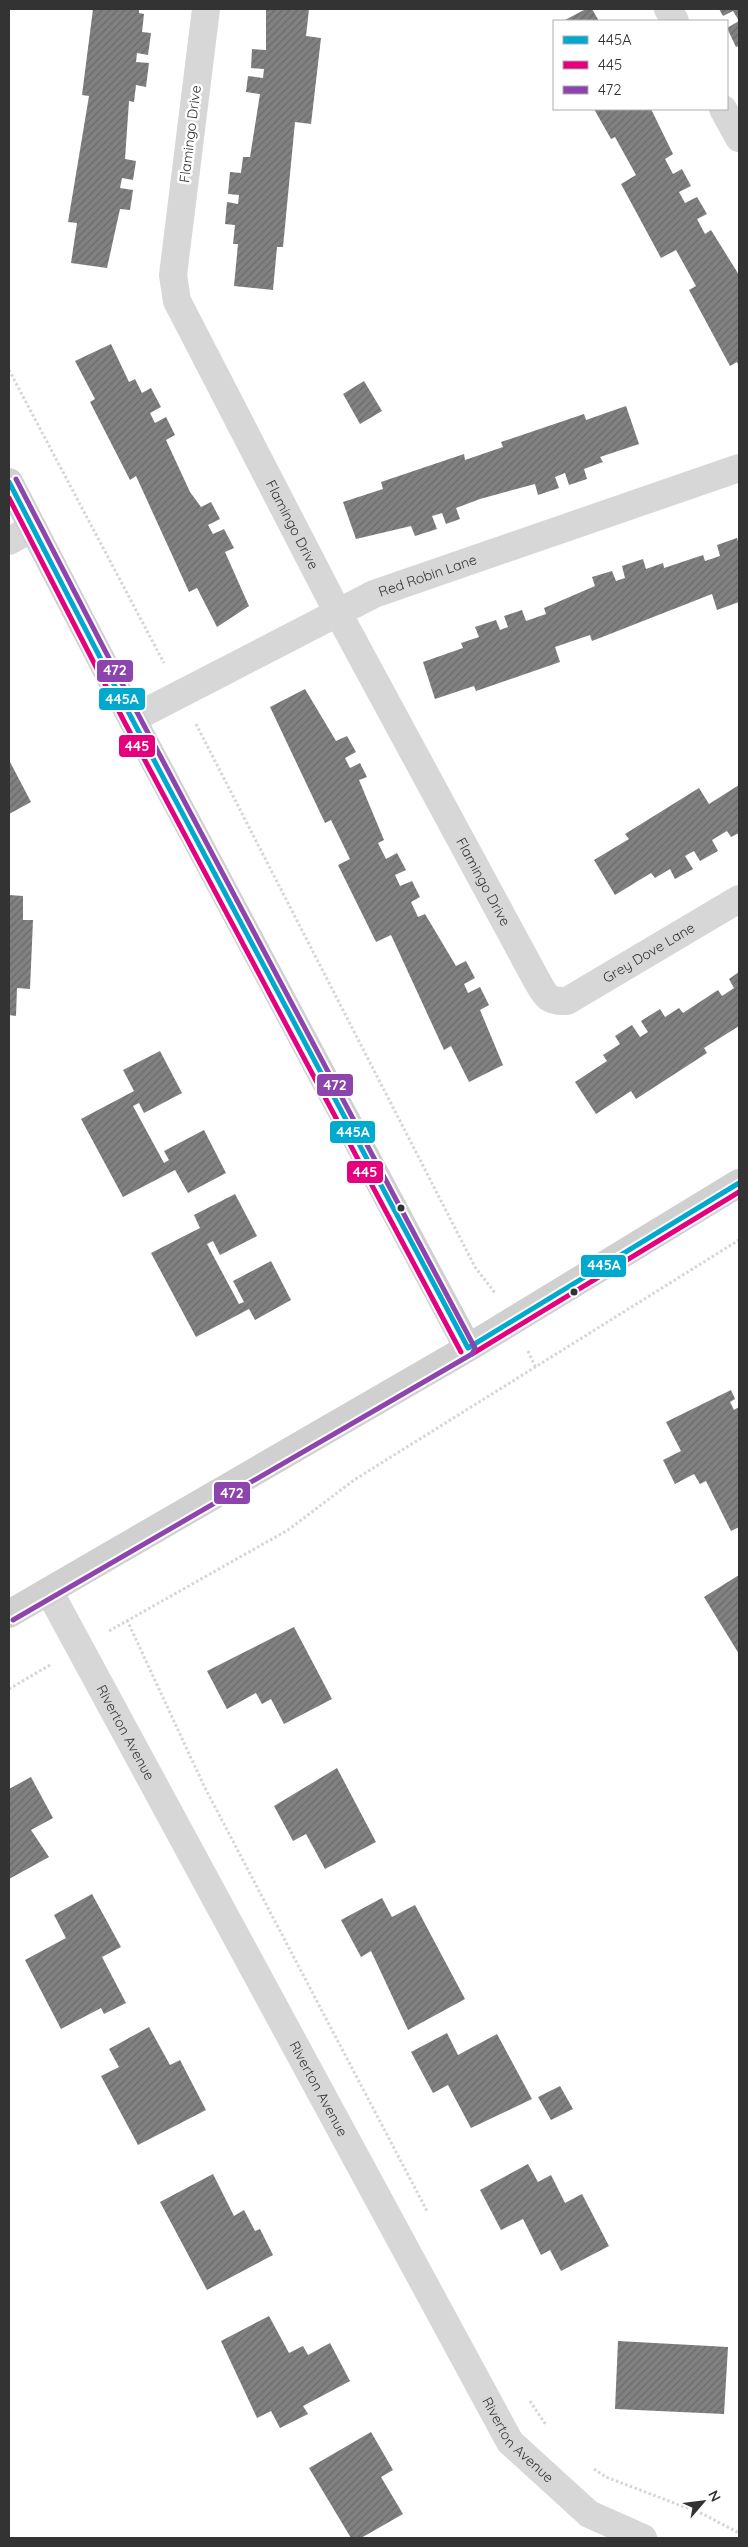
<svg xmlns="http://www.w3.org/2000/svg" width="748" height="2547" font-family="Quicksand,sans-serif">
<style>
.building{fill:url(#building-hatch)}
.lines{fill:none;stroke-linecap:round;stroke-linejoin:round}
.path{stroke:#d6d6d6;stroke-width:3;stroke-dasharray:2.5 2.5;stroke-linecap:butt}
.street{stroke:#d7d7d7;stroke-width:28}
.secondary{stroke:#d0d0d0;stroke-width:28}
.bus-1-casing{stroke:#fff;stroke-width:9}
.bus-2-casing{stroke:#fff;stroke-width:9}
.bus-3-casing{stroke:#fff;stroke-width:9}
.bus-1{stroke:#00a9ce;stroke-width:5}
.bus-2{stroke:#e5007d;stroke-width:5}
.bus-3{stroke:#8e44ad;stroke-width:5}
.bus-dot{fill:#333;stroke:#fff;stroke-width:2}
.labels{text-anchor:middle;stroke-width:5;stroke-linejoin:round;paint-order:stroke}
.street-label{font-size:14px;fill:#333;stroke:#fff}
.line-badge{stroke:#fff;stroke-width:2}
.badge-label{font-size:14px;text-anchor:middle;font-weight:bold;fill:#fff}
</style>
<defs>
<pattern id="building-hatch" width="6" height="6" patternUnits="userSpaceOnUse" patternTransform="scale(1.25)"><rect width="6" height="6" fill="#818181"/><path d="M-1 1l2-2M0 6l6-6M5 7l2-2" fill="none" stroke="#6a6a6a"/></pattern>
</defs>
<rect width="100%" height="100%" fill="#fff"/>
<path class="building" d="M93,9H139V13L144,14L142,32L151,33L148,55L137,53L136,62L149,63L146,87L136,85L134,102L129,101L125,159L136,161L133,180L122,178L120,188L133,190L130,210L120,209L107,268L71,263L77,223L68,222L89,96L82,95Z
M266,9H309L306,36L321,38L311,124L295,122L283,247H277L273,290L234,286L238,244H233L235,225L225,224L227,202L238,204L239,195L228,194L230,172L241,173L243,157H250L260,94L246,92L248,76L263,78L264,69L251,68L252,49L266,50Z
M586,9H592L599,21H563Z
M719,9H739V46L736,47L727,28L739,21L733,11L723,16Z
M594,109H651L673,154L665,159L673,174L682,169L691,186L679,192L685,203L697,197L707,214L697,219L705,234L711,230L739,275V366L737,362L730,366L689,290L696,286L676,250L661,258L621,184L636,175L615,137L611,139Z
M111,344L129,382L135,379L142,393L151,388L161,407L150,413L155,423L166,417L175,435L166,440L190,492L201,507L211,502L220,519L208,525L213,534L224,529L234,548L225,552L249,606L217,627L197,588L189,592L136,476L130,480L90,402L95,399L75,361Z
M364,381L382,411L360,424L343,394Z
M626,406L639,444L600,457L603,462L584,469L587,479L569,485L565,473L555,477L559,488L538,495L535,484L480,499L456,508L460,519L446,524L442,513L432,516L437,529L415,536L411,526L356,539L343,502L383,489L381,482L464,454L465,460L503,447L501,442L584,414L586,420Z
M737,538L739,545V602L717,610L712,594L592,641L590,635L555,647L560,662L476,691L474,686L435,699L423,662L463,648L461,643L479,637L475,627L496,620L500,630L508,627L504,616L522,610L526,621L546,614L544,608L595,586L592,577L612,571L616,581L625,578L622,566L643,559L646,569L663,563L664,568L703,555L705,561L720,556L717,545Z
M305,689L336,741L347,736L356,752L345,758L350,768L360,763L367,777L359,780L384,840L378,843L386,859L397,853L406,870L395,875L400,886L412,881L420,897L411,902L418,917L425,914L456,966L466,961L475,978L464,984L468,993L480,987L489,1005L480,1010L503,1065L469,1082L451,1046L444,1050L391,935L376,942L338,865L350,859L331,820L325,823L270,707Z
M9,760L31,802L9,814Z
M739,785V833L731,837L727,831L712,840L718,851L700,861L694,851L685,856L693,869L675,879L670,869L655,878L651,873L615,895L594,860L629,839L625,834L699,788L709,804Z
M9,895L23,896V920H33L30,989L17,988L16,1016L9,1015Z
M739,972V1026L704,1048L707,1053L636,1099L631,1091L596,1114L575,1082L607,1061L603,1055L620,1044L615,1036L632,1025L640,1037L648,1032L641,1021L660,1009L665,1017L679,1008L683,1013L718,990L722,996L734,988L729,979Z
M160,1051L182,1093L144,1113L139,1103L133,1106L164,1163L169,1160L164,1151L204,1130L226,1173L188,1193L175,1170L123,1197L81,1119L134,1091L123,1070Z
M235,1194L257,1236L220,1255L213,1241L207,1244L239,1304L244,1302L233,1281L271,1261L291,1300L255,1320L249,1309L196,1337L151,1253L200,1228L194,1215Z
M731,1390L735,1399L730,1402L734,1410L739,1407V1527L731,1531L706,1481L700,1484L694,1474L675,1484L663,1460L681,1451L666,1422Z
M739,1575V1654L704,1597Z
M294,1627L332,1699L284,1724L271,1699L262,1704L256,1693L227,1709L207,1671Z
M337,1768L376,1842L325,1869L306,1834L293,1841L274,1806Z
M31,1777L53,1818L31,1830L49,1857L9,1879V1789Z
M92,1894L121,1947L102,1957L126,2003L104,2014L101,2008L61,2029L25,1960L66,1938L54,1915Z
M382,1898L392,1917L415,1905L465,1999L408,2030L371,1951L361,1957L341,1920Z
M149,2027L170,2065L180,2060L206,2110L138,2145L101,2076L119,2067L109,2049Z
M447,2033L458,2055L497,2034L532,2099L471,2128L448,2085L433,2093L411,2052Z
M560,2086L573,2109L551,2120L538,2097Z
M528,2164L538,2182L551,2175L565,2203L582,2194L609,2246L561,2271L550,2250L541,2255L523,2219L501,2230L480,2190Z
M213,2174L234,2216L244,2210L255,2231L260,2229L273,2255L207,2290L160,2202Z
M269,2316L289,2353L303,2346L308,2355L330,2343L350,2381L303,2406L308,2414L280,2428L271,2411L257,2418L221,2341Z
M618,2341L728,2347L724,2414L615,2409Z
M371,2432L393,2470L381,2477L403,2514L361,2538H351L309,2468Z"/>
<g class="lines">
<path class="path" d="M9,370L164,663
M196,724L475,1267L495,1293
M528,1351L536,1368
M127,1620L204,1786L427,2211
M109,1631L288,1530L354,1480L739,1240
M9,1689L50,1665
M530,2401L546,2425
M594,2469L606,2477L703,2514L739,2533"/>
<g class="street">
<path id="s1" d="M206,9L173,275L177,301L337,611L536,979C545,995 547,1002 567,1001L739,899"/>
<path d="M668,9L675,21"/>
<path d="M723,109L739,138"/>
<path d="M9,541L33,528"/>
<path id="s2" d="M132,719L374,594L739,468"/>
<path id="s3" d="M49,1591L510,2442L589,2514L643,2538"/>
</g>
<path class="secondary" d="M9,482L132,719L468,1348
M9,1614L468,1348L739,1183"/>
<g class="bus-1-casing">
<path id="bus-1" d="M9,482L132,719L468,1348
M468,1348L739,1183"/>
</g>
<g class="bus-2-casing">
<path id="bus-2" d="M9,498L125,723L461,1352
M472,1354L739,1192"/>
</g>
<g class="bus-3-casing">
<path id="bus-3" d="M13,1620L472,1354L475,1348L139,716L16,479"/>
</g>
<use href="#bus-1" class="bus-1"/>
<use href="#bus-2" class="bus-2"/>
<use href="#bus-3" class="bus-3"/>
</g>
<g class="bus-dot">
<circle cx="401" cy="1208" r="4.5"/>
<circle cx="574" cy="1292" r="4.5"/>
</g>
<g class="labels">
<g class="street-label">
<text transform="translate(190 134) rotate(-83)" y="5">Flamingo Drive</text>
<text dy="5" stroke="none"><textPath href="#s1" startOffset="546">Flamingo Drive</textPath></text>
<text dy="5" stroke="none"><textPath href="#s2" startOffset="329">Red Robin Lane</textPath></text>
<text dy="5" stroke="none"><textPath href="#s1" startOffset="951">Flamingo Drive</textPath></text>
<text dy="5" stroke="none"><textPath href="#s1" startOffset="1198">Grey Dove Lane</textPath></text>
<text dy="5" stroke="none"><textPath href="#s3" startOffset="161">Riverton Avenue</textPath></text>
<text dy="5" stroke="none"><textPath href="#s3" startOffset="566">Riverton Avenue</textPath></text>
<text dy="5" stroke="none"><textPath href="#s3" startOffset="971">Riverton Avenue</textPath></text>
</g>
</g>
<g class="line-badge">
<rect x="96" y="659" width="38" height="24" rx="5" fill="#8e44ad"/>
<rect x="98" y="687" width="48" height="24" rx="5" fill="#00a9ce"/>
<rect x="118" y="734" width="38" height="24" rx="5" fill="#e5007d"/>
<rect x="316" y="1073" width="38" height="24" rx="5" fill="#8e44ad"/>
<rect x="329" y="1120" width="47" height="24" rx="5" fill="#00a9ce"/>
<rect x="346" y="1160" width="38" height="24" rx="5" fill="#e5007d"/>
<rect x="580" y="1254" width="47" height="24" rx="5" fill="#00a9ce"/>
<rect x="213" y="1481" width="38" height="24" rx="5" fill="#8e44ad"/>
</g>
<g class="badge-label">
<text x="115" y="675">472</text>
<text x="122" y="704">445A</text>
<text x="137" y="751">445</text>
<text x="335" y="1090">472</text>
<text x="353" y="1137">445A</text>
<text x="365" y="1177">445</text>
<text x="604" y="1270">445A</text>
<text x="232" y="1498">472</text>
</g>
<rect width="748" height="2547" fill="none" stroke="#333333" stroke-width="20"/>
<rect x="553" y="20" width="175" height="90" fill="#ffffff" stroke="#adadad"/>
<rect x="563" y="36" width="25" height="8" fill="#00a9ce" stroke="#adadad"/>
<text x="598" y="45" font-size="15" fill="#333333">445A</text>
<rect x="563" y="61" width="25" height="8" fill="#e5007d" stroke="#adadad"/>
<text x="598" y="70" font-size="15" fill="#333333">445</text>
<rect x="563" y="86" width="25" height="8" fill="#8e44ad" stroke="#adadad"/>
<text x="598" y="95" font-size="15" fill="#333333">472</text>
<g transform="translate(703 2502) rotate(62)" stroke="#ffffff" stroke-width="4" paint-order="stroke">
<path d="M0-4L9 19L0 12L-9 19Z" fill="#333333"/>
<text y="-8" font-size="14" font-weight="bold" text-anchor="middle" fill="#333333">N</text>
</g>
</svg>
